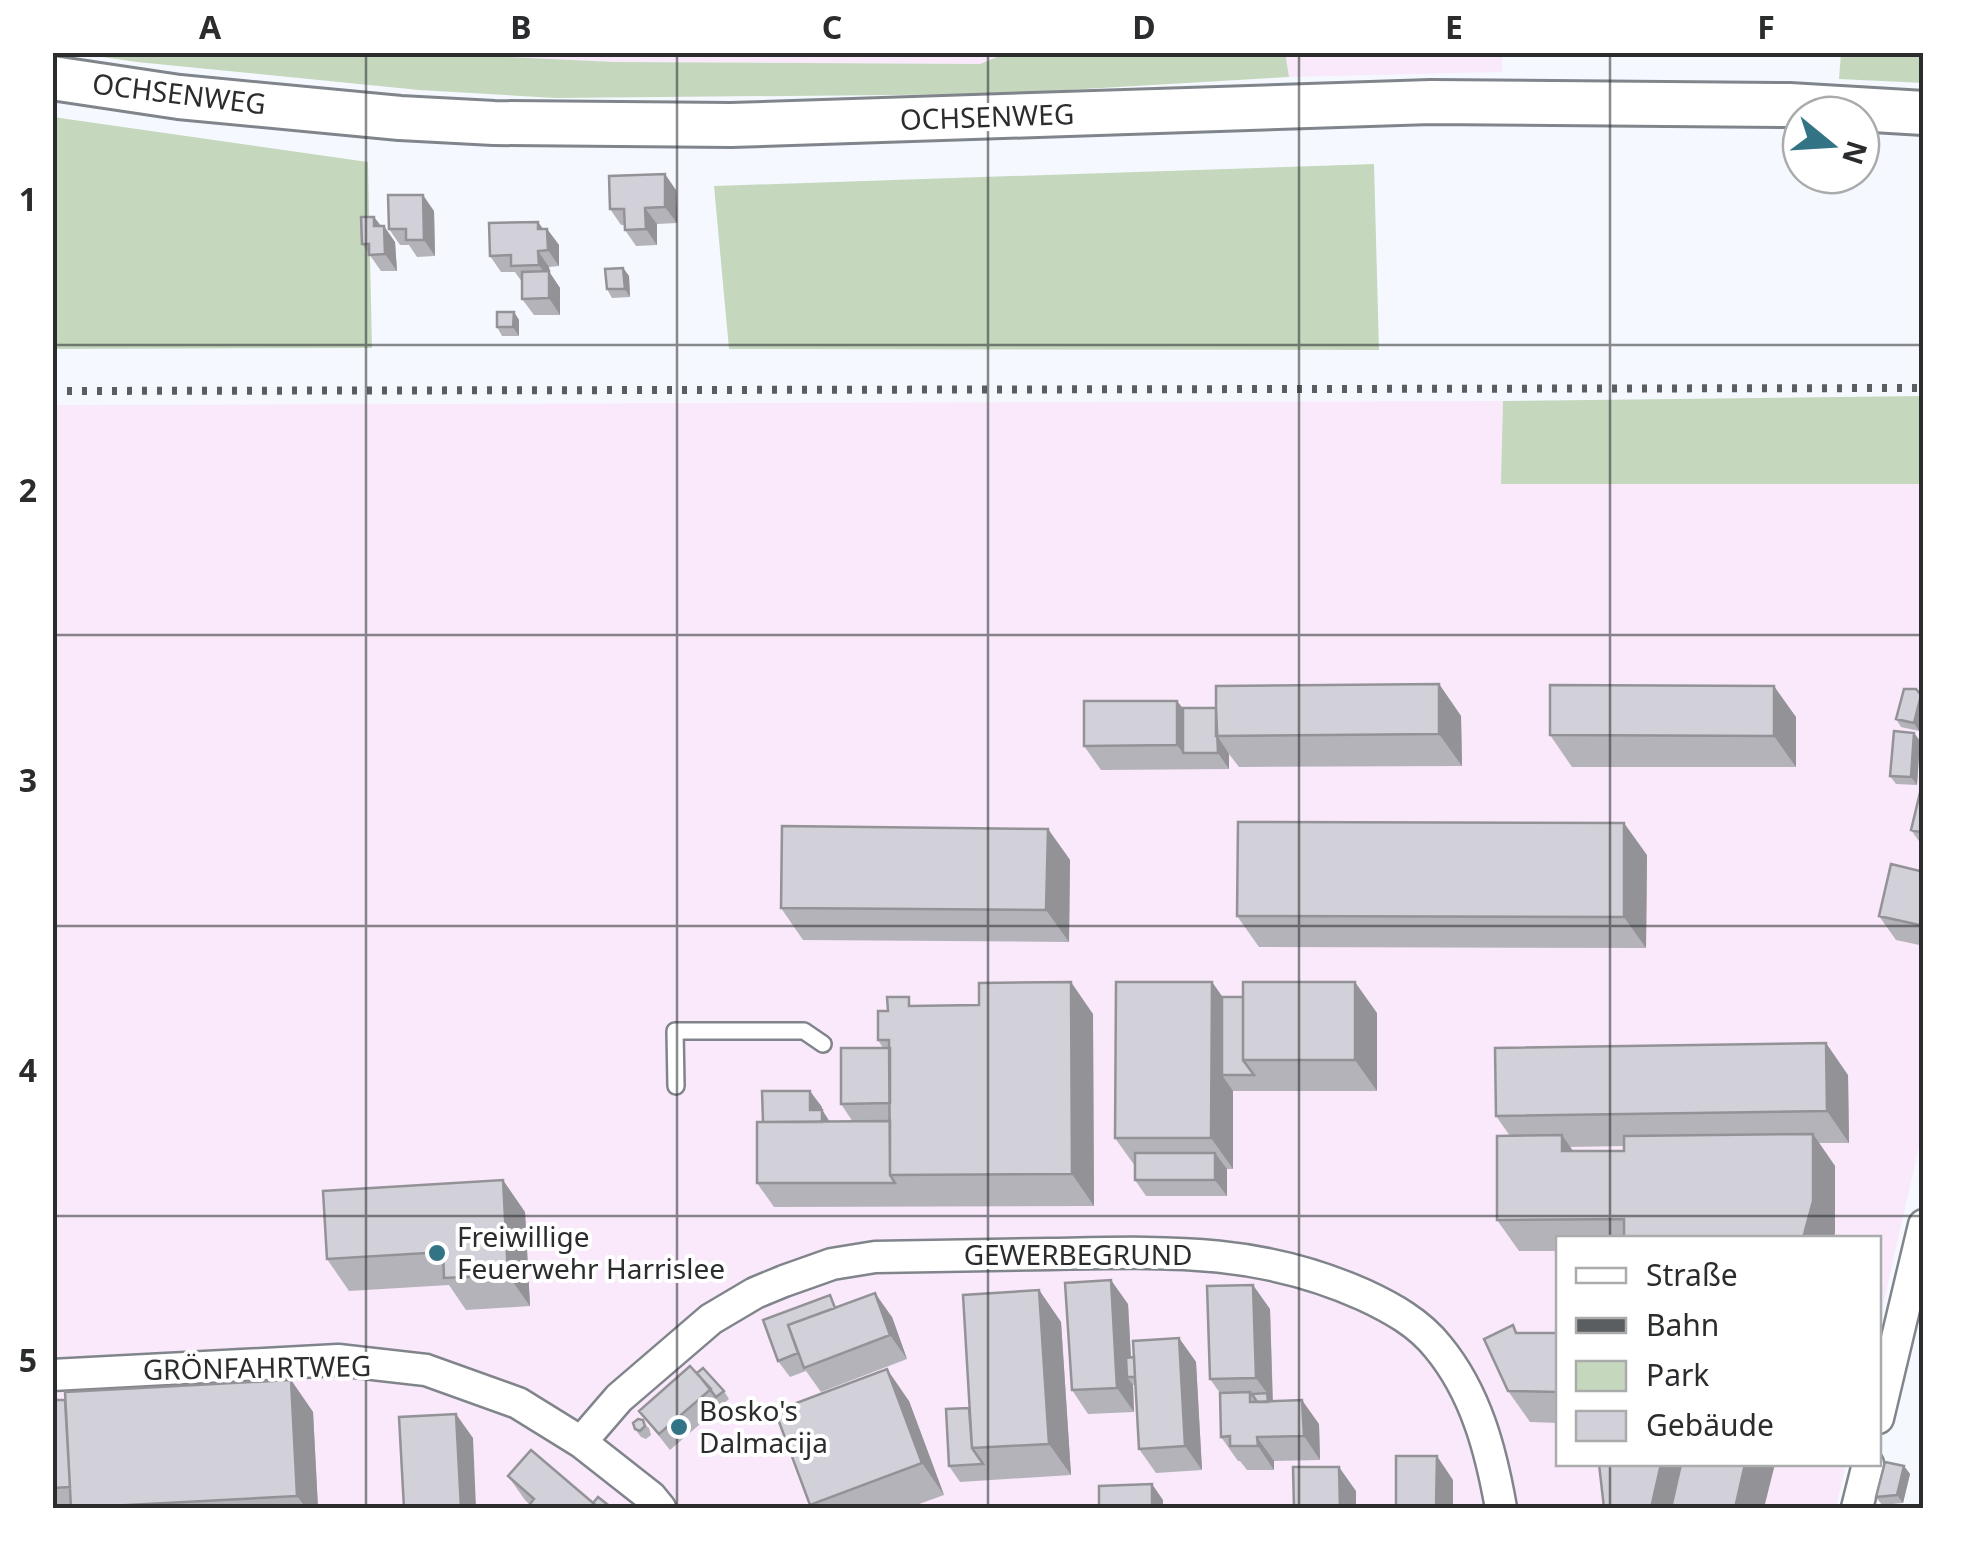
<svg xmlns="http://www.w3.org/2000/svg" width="1976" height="1561" font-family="'Noto Sans',sans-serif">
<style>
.commercial{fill:#f9e9fb}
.green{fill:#c5d8be}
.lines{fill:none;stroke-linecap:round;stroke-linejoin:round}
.service-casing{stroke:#80858b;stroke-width:20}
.minor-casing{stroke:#80858b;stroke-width:35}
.secondary-casing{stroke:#80858b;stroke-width:48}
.service{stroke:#fff;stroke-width:15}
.minor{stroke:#fff;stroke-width:30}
.secondary{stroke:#fff;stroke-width:42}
.rail{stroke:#5b5e61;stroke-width:8;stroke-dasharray:5 10;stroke-linecap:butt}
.wall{fill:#b5b3ba;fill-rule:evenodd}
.shaded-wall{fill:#939297}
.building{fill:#d2d0d8;stroke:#939297;stroke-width:2.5}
.grid{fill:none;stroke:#2a2c2e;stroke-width:2.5;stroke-opacity:0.55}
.poi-dot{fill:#327486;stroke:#fff;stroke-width:4}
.labels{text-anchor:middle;stroke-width:8;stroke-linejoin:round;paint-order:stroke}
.street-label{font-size:28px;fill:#2a2c2e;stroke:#fff}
.poi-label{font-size:28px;fill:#2a2c2e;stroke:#fff;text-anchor:start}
.neatline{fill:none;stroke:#2a2c2e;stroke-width:4}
.grid-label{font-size:32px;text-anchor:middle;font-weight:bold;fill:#2a2c2e}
</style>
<rect width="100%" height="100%" fill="#f5f9ff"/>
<path class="commercial" d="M419,53H1009L980,64L615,62Z
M1285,53H1502V72L1289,77Z
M1503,401L1502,484H1923L1924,1125L1879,1323L1878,1238H1558V1464H1846L1836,1508H53L52,405Z"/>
<path class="green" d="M419,53L615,62L980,64L1009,52H1285L1289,77L997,94L555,98L419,90L137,62L75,53Z
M1912,53L1923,54V83L1839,79L1841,53Z
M53,117L368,162L372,348L53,349Z
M1374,164L1379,350L729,349L714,186Z
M1923,396V484H1501L1503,401Z"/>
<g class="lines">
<g class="service-casing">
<path id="service" d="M676,1086L675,1031H804L823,1044"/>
</g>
<g class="minor-casing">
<path id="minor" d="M52,1375L338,1360L426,1370L518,1403L581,1442L651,1497L660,1508
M1878,1418L1924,1225
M581,1442L619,1398L711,1319L755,1293L784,1281L832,1264L875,1257C933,1256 992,1255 1050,1254C1163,1252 1258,1247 1364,1295C1392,1308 1419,1323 1438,1347C1476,1393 1491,1451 1501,1508
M1857,1508L1868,1464"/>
</g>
<g class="secondary-casing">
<path id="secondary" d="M52,78L179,97L400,118L494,123L731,125L1431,102L1789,105L1924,113"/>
</g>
<use href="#service" class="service"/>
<use href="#minor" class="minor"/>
<use href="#secondary" class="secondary"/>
<path class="rail" d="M52,391L1924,388"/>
</g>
<path class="wall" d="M1618,52H1659V55Z
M1690,52H1739V56Z
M676,190L677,223L657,224V245L636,246L625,230V225H621L610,209Z
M434,211L435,256L417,257L409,245H400L389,229Z
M374,217L395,242L397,271H381L362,244Z
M538,222L543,229H547L559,245V266L549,267L550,273L560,288V315H534L522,299V282L515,272H501L490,256Z
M623,268L629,276L630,297L612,298L607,289Z
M514,312L519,320V336H502L497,327Z
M1439,684L1461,716L1462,766L1239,767L1229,754V769L1101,770L1084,746L1177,701L1183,708H1216Z
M1924,700V715L1919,731L1901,727L1896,719Z
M1796,717V767H1572L1550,735Z
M1914,733L1920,741L1917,785L1896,784L1890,776Z
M1924,776V848L1911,830Z
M1048,829L1070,860L1069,942L803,940L781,908Z
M1647,855L1646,948L1259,947L1237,916Z
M1924,872V946L1896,940L1879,916Z
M1212,982L1222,997L1377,1013V1091H1233V1169H1227V1196H1146L1135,1180V1166L1115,1138Z
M915,1006L1093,1014L1094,1206L774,1207L757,1183L763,1122L810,1091L830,1122H853L841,1104L883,1048L878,1040L888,1011Z
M1848,1075L1849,1143H1819L1835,1166V1232L1834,1238H1558V1251H1519L1497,1220L1510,1136L1496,1116ZM1624,1146V1151H1573L1570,1147Z
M525,1212L530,1306L466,1310L449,1285L349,1291L327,1259Z
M1039,1290L1061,1322L1071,1475L960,1482L949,1466L969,1408Z
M1128,1304L1131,1357L1179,1338L1196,1362L1202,1470L1156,1473L1139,1449L1136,1385H1133L1134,1412L1088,1414L1072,1390Z
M838,1306L892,1317L907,1359L821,1392L806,1371L790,1377L778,1361Z
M1270,1309L1273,1402L1319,1424L1320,1460L1274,1461V1470H1247L1240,1461H1238L1221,1437L1220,1393L1210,1379Z
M1519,1333H1558V1423L1530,1422L1508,1391Z
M697,1373L724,1391L729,1399L670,1450L639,1411Z
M291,1380L313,1412L318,1508H52V1400Z
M909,1401L944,1495L908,1508H813L810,1505Z
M638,1419L649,1428L651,1435L646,1439L641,1437L635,1429Z
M1904,1466L1910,1474L1903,1503L1882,1505L1876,1497Z
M508,1476L593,1503L612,1508L530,1505L525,1500Z"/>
<path class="shaded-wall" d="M665,174L676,190L677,223L665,207Z
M423,195L434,211L435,256L424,240Z
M645,208L657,224V245L646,229Z
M374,217L384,231V226L395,242L397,271L385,254L374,226Z
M538,222L548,236L547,229L559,245V266L548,250L538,229Z
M538,251L549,267L550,273L560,288V315L549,298V280L539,265Z
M623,268L629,276L630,297L625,289Z
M514,312L519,320V336L513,327Z
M1439,684L1461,716L1462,766L1439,734Z
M1774,686L1796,717V767L1774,736Z
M1921,695L1924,700V715L1919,731L1914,723Z
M1177,701L1194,725L1183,753L1177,745Z
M1914,733L1920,741L1917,785L1911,777Z
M1218,737L1229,754V769L1218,753Z
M1624,823L1647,855L1646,948L1624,917Z
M1048,829L1070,860L1069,942L1046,910Z
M1071,982L1093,1014L1094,1206L1072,1174Z
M1212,982L1234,1013L1222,1075L1233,1091V1169L1211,1138Z
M1355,982L1377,1013V1091L1355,1060Z
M1826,1043L1848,1075L1849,1143L1827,1111Z
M810,1091L822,1107L821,1127L810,1110Z
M822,1110L833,1127L822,1130Z
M1813,1134L1835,1166V1232L1834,1238H1803Z
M1562,1135L1584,1167L1562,1151Z
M1215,1153L1227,1169V1196L1215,1180Z
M503,1180L525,1212L530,1306L508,1275Z
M1111,1280L1128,1304L1132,1377H1127L1133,1385L1134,1412L1117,1388Z
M1253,1285L1270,1309L1273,1415L1268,1407L1267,1393L1256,1378Z
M1039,1290L1061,1322L1071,1475L1049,1444Z
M875,1293L892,1317L907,1359L890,1335Z
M1179,1338L1196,1362L1202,1470L1185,1446Z
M887,1369L909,1401L944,1495L922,1463Z
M291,1380L313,1412L318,1508H306L297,1496Z
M1302,1400L1319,1424L1320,1460L1304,1436Z
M456,1414L473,1438L476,1508H461Z
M1257,1437L1274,1461V1470L1258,1446Z
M1437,1456L1453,1480V1508H1436Z
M1661,1464H1686L1680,1508H1651Z
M1745,1464H1775L1764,1508H1735Z
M1904,1466L1910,1474L1903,1503L1897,1495Z
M1339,1467L1356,1491V1508H1340Z
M1152,1484L1163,1500V1508H1152Z"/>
<path class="building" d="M665,174V207L645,208L646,229L625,230L624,209H610L609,176Z
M388,195H423L424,240H406V229H389Z
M361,217H374V226H384L385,254L369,255V244H362Z
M538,222V229H547L548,250L538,251L539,265L511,266V255L490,256L489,223Z
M623,268L625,289H607L605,269Z
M549,271V298L522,299V272Z
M497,312H514L513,327H497Z
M1439,684V734L1216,736V686Z
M1550,685L1774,686V736L1550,735Z
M1904,689H1916L1921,695L1914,723L1896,719Z
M1084,701H1177V745L1084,746Z
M1183,708H1216L1218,753H1183Z
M1894,731L1914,733L1911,777L1890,776Z
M1924,776V833L1911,830Z
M1238,822L1624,823V917L1237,916Z
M782,826L1048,829L1046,910L781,908Z
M1891,864L1924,872V926L1879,916Z
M1071,982L1072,1174L890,1175L889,1040H878V1011H888L887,997H909V1006L979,1005V983Z
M1116,982H1212L1211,1138H1115Z
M1243,982H1355V1060H1243Z
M1222,997H1243V1060L1254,1075H1222Z
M1826,1043L1827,1111L1496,1116L1495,1048Z
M841,1048H890V1103L841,1104Z
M762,1091H810V1110H822V1122H763Z
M890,1121V1175L895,1183H757V1122Z
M1813,1134V1201L1803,1238H1624V1219L1497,1220V1136L1562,1135V1151H1624V1136Z
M1135,1153H1215V1180H1135Z
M503,1180L508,1275L444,1278L443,1252L327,1259L323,1191Z
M1111,1280L1117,1388L1072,1390L1065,1283Z
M1253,1285L1256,1378L1210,1379L1207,1286Z
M1039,1290L1049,1444L972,1448L963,1295Z
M875,1293L890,1335L804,1368L788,1325Z
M830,1295L835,1308L788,1325L798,1353L778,1361L763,1320Z
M1513,1325L1516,1333H1558V1392L1508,1391L1484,1339Z
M1179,1338L1185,1446L1139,1449L1133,1341Z
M1134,1357L1135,1377H1127L1126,1358Z
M690,1366L711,1389L659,1434L639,1411Z
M703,1368L724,1391L716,1397L697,1373Z
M887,1369L922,1463L810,1505L775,1411Z
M291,1380L297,1496L71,1508L65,1392Z
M1250,1392V1402L1302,1400L1304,1436L1257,1437L1258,1446H1230V1436L1221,1437L1220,1393Z
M1267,1393L1268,1402H1257L1252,1394Z
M52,1400H65L70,1487L52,1488Z
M969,1408L972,1448L983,1464L949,1466L946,1409Z
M456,1414L461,1508H404L399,1417Z
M638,1419L643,1420L645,1426L640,1431L635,1429L633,1423Z
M531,1450L599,1508H527L534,1499L508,1476Z
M1396,1456H1437L1436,1508H1396Z
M1885,1462L1904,1466L1897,1495L1876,1497Z
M1599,1464H1661L1651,1508H1604Z
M1681,1464H1745L1735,1508H1671Z
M1293,1467H1339L1340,1508H1294Z
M1152,1484V1508H1099V1486Z
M598,1497L612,1508H599L593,1503Z"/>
<path class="grid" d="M366,52V1508M677,52V1508M988,52V1508M1299,52V1508M1610,52V1238M52,345H1924M52,635H1924M52,926H1924M52,1216H1924M1610,1464V1508"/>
<g class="poi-dot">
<circle cx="437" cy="1253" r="10"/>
<circle cx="679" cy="1427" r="10"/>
</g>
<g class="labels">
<g class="street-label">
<text transform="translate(179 94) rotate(7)" y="10">OCHSENWEG</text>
<text transform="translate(987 117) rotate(-2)" y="10">OCHSENWEG</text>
<text x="1078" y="1265">GEWERBEGRUND</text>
<text transform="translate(257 1368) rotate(-1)" y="10">GRÖNFAHRTWEG</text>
</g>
<g class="poi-label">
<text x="457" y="1247">Freiwillige<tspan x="457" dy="32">Feuerwehr Harrislee</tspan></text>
<text x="699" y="1421">Bosko's<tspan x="699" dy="32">Dalmacija</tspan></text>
</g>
</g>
<rect width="1976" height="1561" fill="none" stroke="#ffffff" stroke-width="110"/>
<rect x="1556" y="1236" width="325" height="230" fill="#ffffff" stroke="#aaabab" stroke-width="2.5"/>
<rect x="1576" y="1268" width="50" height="15" fill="#ffffff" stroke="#aaabab" stroke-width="2.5"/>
<text x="1646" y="1286" font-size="30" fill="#2a2c2e">Straße</text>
<rect x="1576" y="1318" width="50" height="15" fill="#5b5e61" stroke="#aaabab" stroke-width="2.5"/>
<text x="1646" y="1336" font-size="30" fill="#2a2c2e">Bahn</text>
<rect x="1576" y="1361" width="50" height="30" fill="#c5d8be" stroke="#aaabab" stroke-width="2.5"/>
<text x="1646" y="1386" font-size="30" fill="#2a2c2e">Park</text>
<rect x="1576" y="1411" width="50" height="30" fill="#d2d0d8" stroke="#aaabab" stroke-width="2.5"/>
<text x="1646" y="1436" font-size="30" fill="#2a2c2e">Gebäude</text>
<g transform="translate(1831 145) rotate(108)"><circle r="48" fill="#ffffff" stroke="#aaabab" stroke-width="2.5"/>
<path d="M0-8L18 38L0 25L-18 38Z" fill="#327486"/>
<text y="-15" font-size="28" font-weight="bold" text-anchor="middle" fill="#2a2c2e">N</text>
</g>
<rect x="55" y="55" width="1866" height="1451" class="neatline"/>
<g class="grid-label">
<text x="210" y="39">A</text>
<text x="521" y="39">B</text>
<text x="832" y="39">C</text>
<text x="1144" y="39">D</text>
<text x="1454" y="39">E</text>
<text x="1766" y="39">F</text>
<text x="28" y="211">1</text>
<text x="28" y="502">2</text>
<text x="28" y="792">3</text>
<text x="28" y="1082">4</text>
<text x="28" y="1372">5</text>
</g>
</svg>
